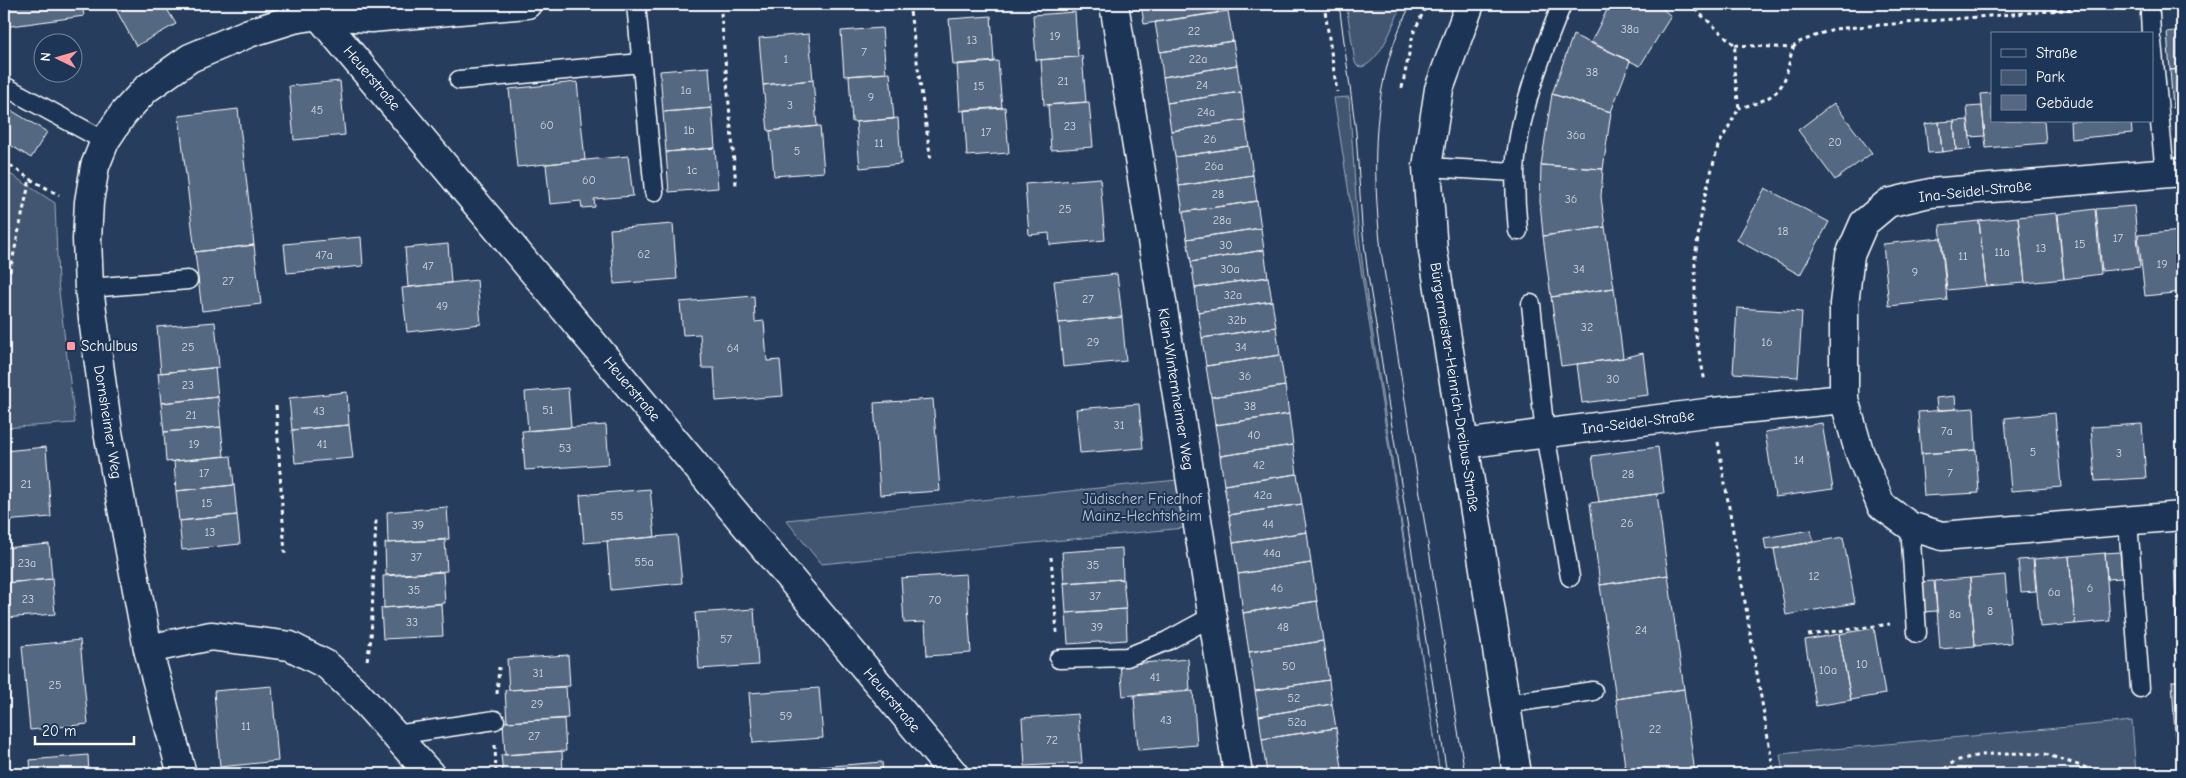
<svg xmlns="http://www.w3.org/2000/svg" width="2186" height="778" font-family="'Comic Neue',sans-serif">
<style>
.green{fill:#425672;stroke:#a0aab8}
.building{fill:#556781;stroke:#fff}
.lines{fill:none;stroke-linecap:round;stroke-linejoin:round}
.lane-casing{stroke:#fff;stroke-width:21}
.street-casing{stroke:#fff;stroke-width:31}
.secondary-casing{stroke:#fff;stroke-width:31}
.path{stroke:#fff;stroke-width:3;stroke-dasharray:4 4;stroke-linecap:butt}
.lane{stroke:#1d3557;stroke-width:18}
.street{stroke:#1d3557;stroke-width:28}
.secondary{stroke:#1d3557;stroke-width:28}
.tram{stroke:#fff;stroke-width:1}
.poi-dot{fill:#ff9aa2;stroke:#1d3557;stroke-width:2}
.labels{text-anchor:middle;stroke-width:4;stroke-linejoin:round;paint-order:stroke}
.number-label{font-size:12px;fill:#d4d9e0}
.street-label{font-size:15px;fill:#fff;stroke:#1d3557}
.poi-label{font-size:15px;fill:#fff;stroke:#1d3557;text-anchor:start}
.park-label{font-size:15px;fill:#bdc4ce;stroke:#1d3557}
</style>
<rect width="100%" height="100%" fill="#263d5e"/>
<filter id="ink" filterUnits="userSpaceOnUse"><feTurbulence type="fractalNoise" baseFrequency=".02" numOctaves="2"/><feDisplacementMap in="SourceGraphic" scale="10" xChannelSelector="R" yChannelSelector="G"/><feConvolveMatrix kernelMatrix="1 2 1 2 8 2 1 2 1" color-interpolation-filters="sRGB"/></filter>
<g filter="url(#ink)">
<path class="green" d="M1346,4H1402C1394,22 1382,60 1362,67L1357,66L1355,62Z
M1349,97L1358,227L1364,276L1440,774L1334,98Z
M4,170L55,203L58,283L75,423L4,428Z
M1177,480L1184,528L821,564L786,520Z
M2132,721L2136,774H1783L1780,754Z"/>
<path class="building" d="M4,4H82L84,16L4,27Z
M113,4H164L176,24L136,46Z
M1141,4H1217L1218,13L1144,24Z
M1610,4H1657L1671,16L1640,66L1591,42Z
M1228,11L1233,41L1160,52L1155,22Z
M1075,12L1078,57L1036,60L1033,15Z
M991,16L994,62L953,65L949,19Z
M882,28L886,73L844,76L841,31Z
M2182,30V69L2170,70L2167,32Z
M809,34L813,80L763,85L759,38Z
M1573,35L1630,61L1611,112L1552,94Z
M1233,41L1237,65L1163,77L1160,52Z
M1082,56L1086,102L1044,105L1041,60Z
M998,61L1002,108L960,111L957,64Z
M1237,65L1241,92L1167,103L1163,77Z
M709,67L712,108L663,112L660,71Z
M2182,69V107L2173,108L2170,70Z
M890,73L894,119L852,122L849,76Z
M813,80L817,126L768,131L763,85Z
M340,81L345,135L294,140L289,86Z
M577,82L585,160L517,167L509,89Z
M1241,92L1245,120L1171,131L1167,103Z
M1992,93V121H2044L2046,143L1986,148L1981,94Z
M1552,94L1611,112L1603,169L1541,165Z
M1089,102L1093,147L1051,150L1048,105Z
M1834,103L1872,153L1835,180L1798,130Z
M4,106L47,132L31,158L4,141Z
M1982,106L1985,136L1970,137L1967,107Z
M1005,107L1009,153L967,156L964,110Z
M712,108L715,148L666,152L663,112Z
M238,109L254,245L195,252L179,116Z
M898,118L901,164L860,168L856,122Z
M1245,120L1249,146L1175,157L1171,131Z
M1968,120L1971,149L1956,150L1954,121Z
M1954,121L1956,150L1942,152L1939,122Z
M2070,121H2131L2132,133L2071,139Z
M1939,122L1942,152L1928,153L1925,124Z
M820,126L824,172L774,176L770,131Z
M1249,146L1253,175L1179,186L1175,157Z
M715,148L718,188L669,192L666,152Z
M628,156L633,196L594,199L595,207L582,208L581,201L550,204L546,164Z
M1541,165L1603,169L1601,197L1605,227L1543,236L1540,201Z
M1253,175L1257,201L1183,212L1179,186Z
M1100,178L1105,240L1050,245L1049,233L1029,235L1025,184Z
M1765,188L1829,222L1800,275L1737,240Z
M1257,201L1261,228L1187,239L1183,212Z
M2134,206L2140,267L2102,271L2096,209Z
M2095,209L2101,274L2064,279L2058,214Z
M2057,213L2064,279L2025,283L2018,217Z
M2018,217L2025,283L1986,286L1979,221Z
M1979,221L1986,286L1947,290L1940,225Z
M673,224L677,279L614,284L610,229Z
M1605,227L1614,288L1551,297L1543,236Z
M1261,228L1264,250L1191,262L1187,239Z
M2182,231V292L2145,296L2138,235Z
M361,237L363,266L287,273L284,244Z
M1941,238L1947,300L1889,306L1883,244Z
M448,244L451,283L408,287L405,248Z
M254,245L261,304L202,311L195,252Z
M1264,250L1268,277L1195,288L1191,262Z
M1117,274L1122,317L1059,323L1054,281Z
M1268,277L1272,301L1198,312L1195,288Z
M477,280L481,324L407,332L402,288Z
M1614,288L1623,358L1561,366L1551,297Z
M754,296L755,322L764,321L767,361L780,360L783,396L716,401L714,368H702L700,334L683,335L680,302Z
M1272,301L1276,327L1202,338L1198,312Z
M1737,308L1802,312L1798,377L1733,373Z
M1122,317L1126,361L1063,367L1059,323Z
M215,322L219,367L161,373L157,327Z
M1276,327L1280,355L1206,366L1202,338Z
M1643,353L1648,395L1582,403L1577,364L1623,358Z
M1280,355L1285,386L1211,397L1206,366Z
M215,368L218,397L161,403L158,373Z
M2176,380H2182V434H2179Z
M1285,386L1289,414L1215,425L1211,397Z
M568,388L571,427L528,431L525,392Z
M347,392L349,425L292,430L289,398Z
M1955,396L1956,409L1937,410L1936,398Z
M218,397L221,427L164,432L161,403Z
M933,399L940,491L880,495L874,403Z
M1139,404L1143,448L1080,453L1076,409Z
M1974,408L1976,450L1921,454L1918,412Z
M2055,413L2061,487L2011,491L2005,418Z
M1289,414L1293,445L1220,456L1215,425Z
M1822,423L1833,489L1775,497L1765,432Z
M2142,424L2146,478L2095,481L2091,427Z
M349,425L353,458L295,463L292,430Z
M606,425L609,464L525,470L522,431Z
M221,427L224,456L166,462L164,432Z
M1293,445L1297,474L1224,485L1220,456Z
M46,447L51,517L4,521V451Z
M1658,447L1664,493L1599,502L1592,456Z
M1976,450L1979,493L1924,496L1921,454Z
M231,456L234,485L176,491L174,461Z
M1297,474L1302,504L1229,515L1224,485Z
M234,485L237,515L179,521L176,491Z
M650,489L655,537L584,543L580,495Z
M1657,494L1668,575L1600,585L1590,503Z
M1302,504L1307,532L1233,543L1229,515Z
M447,507L449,539L388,543L387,512Z
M237,515L240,544L182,550L179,521Z
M1811,530L1813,542L1766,550L1764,538Z
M1307,532L1311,563L1238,574L1233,543Z
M677,535L682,583L611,590L607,541Z
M1843,537L1855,603L1786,615L1774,549Z
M445,540L447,571L386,575L385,543Z
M49,544L52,579L4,583V548Z
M1122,548L1123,579L1064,583L1062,552Z
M2120,552L2122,578L2107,579L2105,553Z
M2105,553L2110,621L2075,624L2069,556Z
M2069,556L2075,624L2040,627L2034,559Z
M2174,558H2182V634L2177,635Z
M2033,559L2036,591L2021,592L2018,560Z
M1311,563L1317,601L1243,613L1238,574Z
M443,572L445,603L384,608L383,576Z
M966,574L971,653L927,656L925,622L904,623L901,578Z
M1668,575L1684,689L1616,699L1600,585Z
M2005,575L2011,643L1975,646L1970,578Z
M1970,578L1975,646L1940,649L1935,581Z
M52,579L55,614L4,618V583Z
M1123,579L1126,609L1066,613L1064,583Z
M1934,581L1937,611L1922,612L1919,582Z
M1317,601L1323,641L1249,652L1243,613Z
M441,604L443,636L383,639L381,608Z
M754,609L758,665L699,669L695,613Z
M1126,609L1127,640L1068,644L1066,613Z
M1874,628L1885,694L1851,700L1839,634Z
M1839,634L1851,700L1816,706L1805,640Z
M80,640L88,724L30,730L22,646Z
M1323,641L1329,680L1255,691L1249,652Z
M568,655L570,686L509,690L507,659Z
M1188,659L1190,690L1123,696L1120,665Z
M1329,680L1332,704L1259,716L1255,691Z
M2172,681H2182V736H2175Z
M272,686L278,761L220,767L214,691Z
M566,687L568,718L507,722L505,690Z
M819,688L823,738L753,743L749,693Z
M1684,689L1695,774H1626L1616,699Z
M1193,691L1197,745L1138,750L1134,696Z
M1332,704L1336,728L1262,739L1259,716Z
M1078,714L1082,763L1025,766L1022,718Z
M564,719L566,751L505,755L503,722Z
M1336,728L1343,774H1267L1262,739Z
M562,751L563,774H503L501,755Z
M88,755L89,774H31L30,760Z
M882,762L883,774H820L819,767Z"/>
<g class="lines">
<g class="lane-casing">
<path id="lane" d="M636,4L654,192
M2150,14L2151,34
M2152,42L2165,173
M459,80L641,63
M4,86L105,141
M1427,167L1515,172
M1518,231C1516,212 1515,192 1515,173C1517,116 1541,56 1562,4
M89,288L188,280
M1531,304L1545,434L1570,577
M2128,521L2140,688
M1910,526L1917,633
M1059,659L1127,657L1167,641L1213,616
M1506,704L1593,691
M396,735L495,720"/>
</g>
<g class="street-casing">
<path id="street" d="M1114,4L1238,774
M1470,4L1439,89L1427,167L1433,251L1517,774
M1844,399L1859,451L1881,505L1910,526L1942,536L2182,516
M1463,444L1713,412L1844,399V304L1850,255L1864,223L1888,203L1930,193L2182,172
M148,649L211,636L290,646L327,665L358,694L430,774
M182,774L148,649L108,432L89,288L87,239L89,202L95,166L105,141L123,114L146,89L190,58L249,33L294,19L318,15L371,18L527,4"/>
</g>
<g class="secondary-casing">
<path id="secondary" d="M309,4L954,774"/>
</g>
<path class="path" d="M909,4L931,161
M1324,4L1337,92
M1689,4L1735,45L1734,70L1739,108L1718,146L1703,203L1695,258V331L1705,382
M721,13L736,185
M1735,45L1793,48C1790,57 1789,66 1786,75C1780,97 1759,103 1739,108
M1793,48L1797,43L1833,29L2074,9L2087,4
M1402,88L1413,34L1427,4
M4,161L30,179L59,195
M4,287L10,271L30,179
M276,406L285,555
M1718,442L1774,774
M1051,557L1057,633
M1808,635L1890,624
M367,660L371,639L376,519
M497,694L499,667
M495,745L496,774
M4,772V774
M1938,774L1955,761L1980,755L2008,753L2045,754L2105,774"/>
<use href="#lane" class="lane"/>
<use href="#street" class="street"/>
<use href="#secondary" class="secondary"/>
<path class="tram" d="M1339,4L1356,132L1362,226L1368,275L1447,774
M1411,4C1370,81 1372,166 1381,251L1465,774"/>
</g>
</g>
<rect class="poi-dot" x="66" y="341" width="10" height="10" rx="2.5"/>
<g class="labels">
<g class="number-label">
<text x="1630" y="33">38a</text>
<text x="1194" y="35">22</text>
<text x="1055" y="40">19</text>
<text x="972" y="44">13</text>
<text x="864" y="56">7</text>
<text x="786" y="63">1</text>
<text x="1198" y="63">22a</text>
<text x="1592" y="76">38</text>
<text x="1063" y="85">21</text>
<text x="1202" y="89">24</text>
<text x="979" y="90">15</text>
<text x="686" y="94">1a</text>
<text x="871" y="101">9</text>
<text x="790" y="109">3</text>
<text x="317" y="114">45</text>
<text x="1206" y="116">24a</text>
<text x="547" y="129">60</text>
<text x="1070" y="130">23</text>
<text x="689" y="134">1b</text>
<text x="986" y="136">17</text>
<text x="1576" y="139">36a</text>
<text x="1210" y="143">26</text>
<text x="1835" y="146">20</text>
<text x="879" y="147">11</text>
<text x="797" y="155">5</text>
<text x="1214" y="170">26a</text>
<text x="692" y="174">1c</text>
<text x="589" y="184">60</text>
<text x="1218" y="198">28</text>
<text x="1571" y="203">36</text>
<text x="1065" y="213">25</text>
<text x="1222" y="224">28a</text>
<text x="1783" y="235">18</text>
<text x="2118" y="242">17</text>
<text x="2080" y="248">15</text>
<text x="1226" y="249">30</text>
<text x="2041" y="252">13</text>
<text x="2002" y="256">11a</text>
<text x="644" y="258">62</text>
<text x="324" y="259">47a</text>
<text x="1963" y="260">11</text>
<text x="2162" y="268">19</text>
<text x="428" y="270">47</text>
<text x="1230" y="273">30a</text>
<text x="1579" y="273">34</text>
<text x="1915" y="276">9</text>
<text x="228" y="285">27</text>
<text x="1233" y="299">32a</text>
<text x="1088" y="303">27</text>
<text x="442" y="310">49</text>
<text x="1237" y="324">32b</text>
<text x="1587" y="331">32</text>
<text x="1093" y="346">29</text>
<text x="1767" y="346">16</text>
<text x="188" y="351">25</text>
<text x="1241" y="351">34</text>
<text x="733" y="352">64</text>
<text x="1245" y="380">36</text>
<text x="1613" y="383">30</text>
<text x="188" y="389">23</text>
<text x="1250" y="410">38</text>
<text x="548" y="414">51</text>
<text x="319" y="415">43</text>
<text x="191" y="419">21</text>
<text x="1119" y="429">31</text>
<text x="1947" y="435">7a</text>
<text x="1254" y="439">40</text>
<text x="194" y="448">19</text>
<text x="322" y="448">41</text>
<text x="565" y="452">53</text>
<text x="2033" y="456">5</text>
<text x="2119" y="457">3</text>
<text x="1799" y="464">14</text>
<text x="1259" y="469">42</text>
<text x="204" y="477">17</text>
<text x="1950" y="477">7</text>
<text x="1628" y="478">28</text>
<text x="26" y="488">21</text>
<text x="1263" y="499">42a</text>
<text x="207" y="507">15</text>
<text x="617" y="520">55</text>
<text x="1627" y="527">26</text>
<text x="1268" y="528">44</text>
<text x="418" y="529">39</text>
<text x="210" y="536">13</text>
<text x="1272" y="557">44a</text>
<text x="416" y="561">37</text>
<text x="644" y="566">55a</text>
<text x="27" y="567">23a</text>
<text x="1093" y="569">35</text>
<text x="1814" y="580">12</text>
<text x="1277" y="592">46</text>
<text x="2090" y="592">6</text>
<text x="414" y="594">35</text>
<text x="2054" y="596">6a</text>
<text x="1095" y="600">37</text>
<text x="28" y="603">23</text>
<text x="935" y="604">70</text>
<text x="1990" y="615">8</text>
<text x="1955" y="618">8a</text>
<text x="412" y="626">33</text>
<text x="1097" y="631">39</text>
<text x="1283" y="631">48</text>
<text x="1641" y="634">24</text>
<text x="726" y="643">57</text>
<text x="1862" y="668">10</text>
<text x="1289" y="670">50</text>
<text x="1828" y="674">10a</text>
<text x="538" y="677">31</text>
<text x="1155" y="681">41</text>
<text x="55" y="689">25</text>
<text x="1294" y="702">52</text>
<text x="537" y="708">29</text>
<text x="786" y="720">59</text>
<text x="1166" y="724">43</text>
<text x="1297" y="726">52a</text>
<text x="246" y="730">11</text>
<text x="1655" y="733">22</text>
<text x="534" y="740">27</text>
<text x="1052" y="744">72</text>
</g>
<g class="street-label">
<text transform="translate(372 78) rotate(50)" y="5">Heuerstraße</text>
<text transform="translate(1975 191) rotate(-6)" y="5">Ina-Seidel-Straße</text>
<text transform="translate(1455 387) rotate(81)" y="5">Bürgermeister-Heinrich-Dreibus-Straße</text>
<text transform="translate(632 389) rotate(50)" y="5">Heuerstraße</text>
<text transform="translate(1176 389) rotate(81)" y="5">Klein-Winternheimer Weg</text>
<text transform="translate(108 422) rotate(81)" y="5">Dornsheimer Weg</text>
<text transform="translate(1638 422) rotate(-7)" y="5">Ina-Seidel-Straße</text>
<text transform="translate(892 700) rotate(50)" y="5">Heuerstraße</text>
</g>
<g class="poi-label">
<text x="81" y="351">Schulbus</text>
</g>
<g class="park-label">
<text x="1142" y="504">Jüdischer Friedhof<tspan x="1142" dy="17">Mainz-Hechtsheim</tspan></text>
</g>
</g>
<rect width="2186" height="778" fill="none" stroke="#1d3557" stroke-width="20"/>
<rect x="10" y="10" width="2166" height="758" fill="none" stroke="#fff" stroke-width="2" filter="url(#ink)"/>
<rect x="1991" y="32" width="162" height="90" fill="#1d3557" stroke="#77869a"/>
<rect x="2001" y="49" width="25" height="8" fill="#1d3557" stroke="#77869a"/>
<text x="2036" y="58" font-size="15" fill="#ffffff">Straße</text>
<rect x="2001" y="70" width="25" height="15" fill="#425672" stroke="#77869a"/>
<text x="2036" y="82" font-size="15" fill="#ffffff">Park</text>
<rect x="2001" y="95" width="25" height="15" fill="#556781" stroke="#77869a"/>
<text x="2036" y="108" font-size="15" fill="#ffffff">Gebäude</text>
<g transform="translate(58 58) rotate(275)"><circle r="24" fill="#1d3557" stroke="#77869a"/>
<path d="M0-4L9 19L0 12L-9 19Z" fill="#ff9aa2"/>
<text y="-8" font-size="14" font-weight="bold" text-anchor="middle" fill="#ffffff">N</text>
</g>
<path d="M35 736v8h99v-8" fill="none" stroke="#ffffff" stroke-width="2.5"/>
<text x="42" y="736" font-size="15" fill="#ffffff" stroke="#1d3557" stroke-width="4" paint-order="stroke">20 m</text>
</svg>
